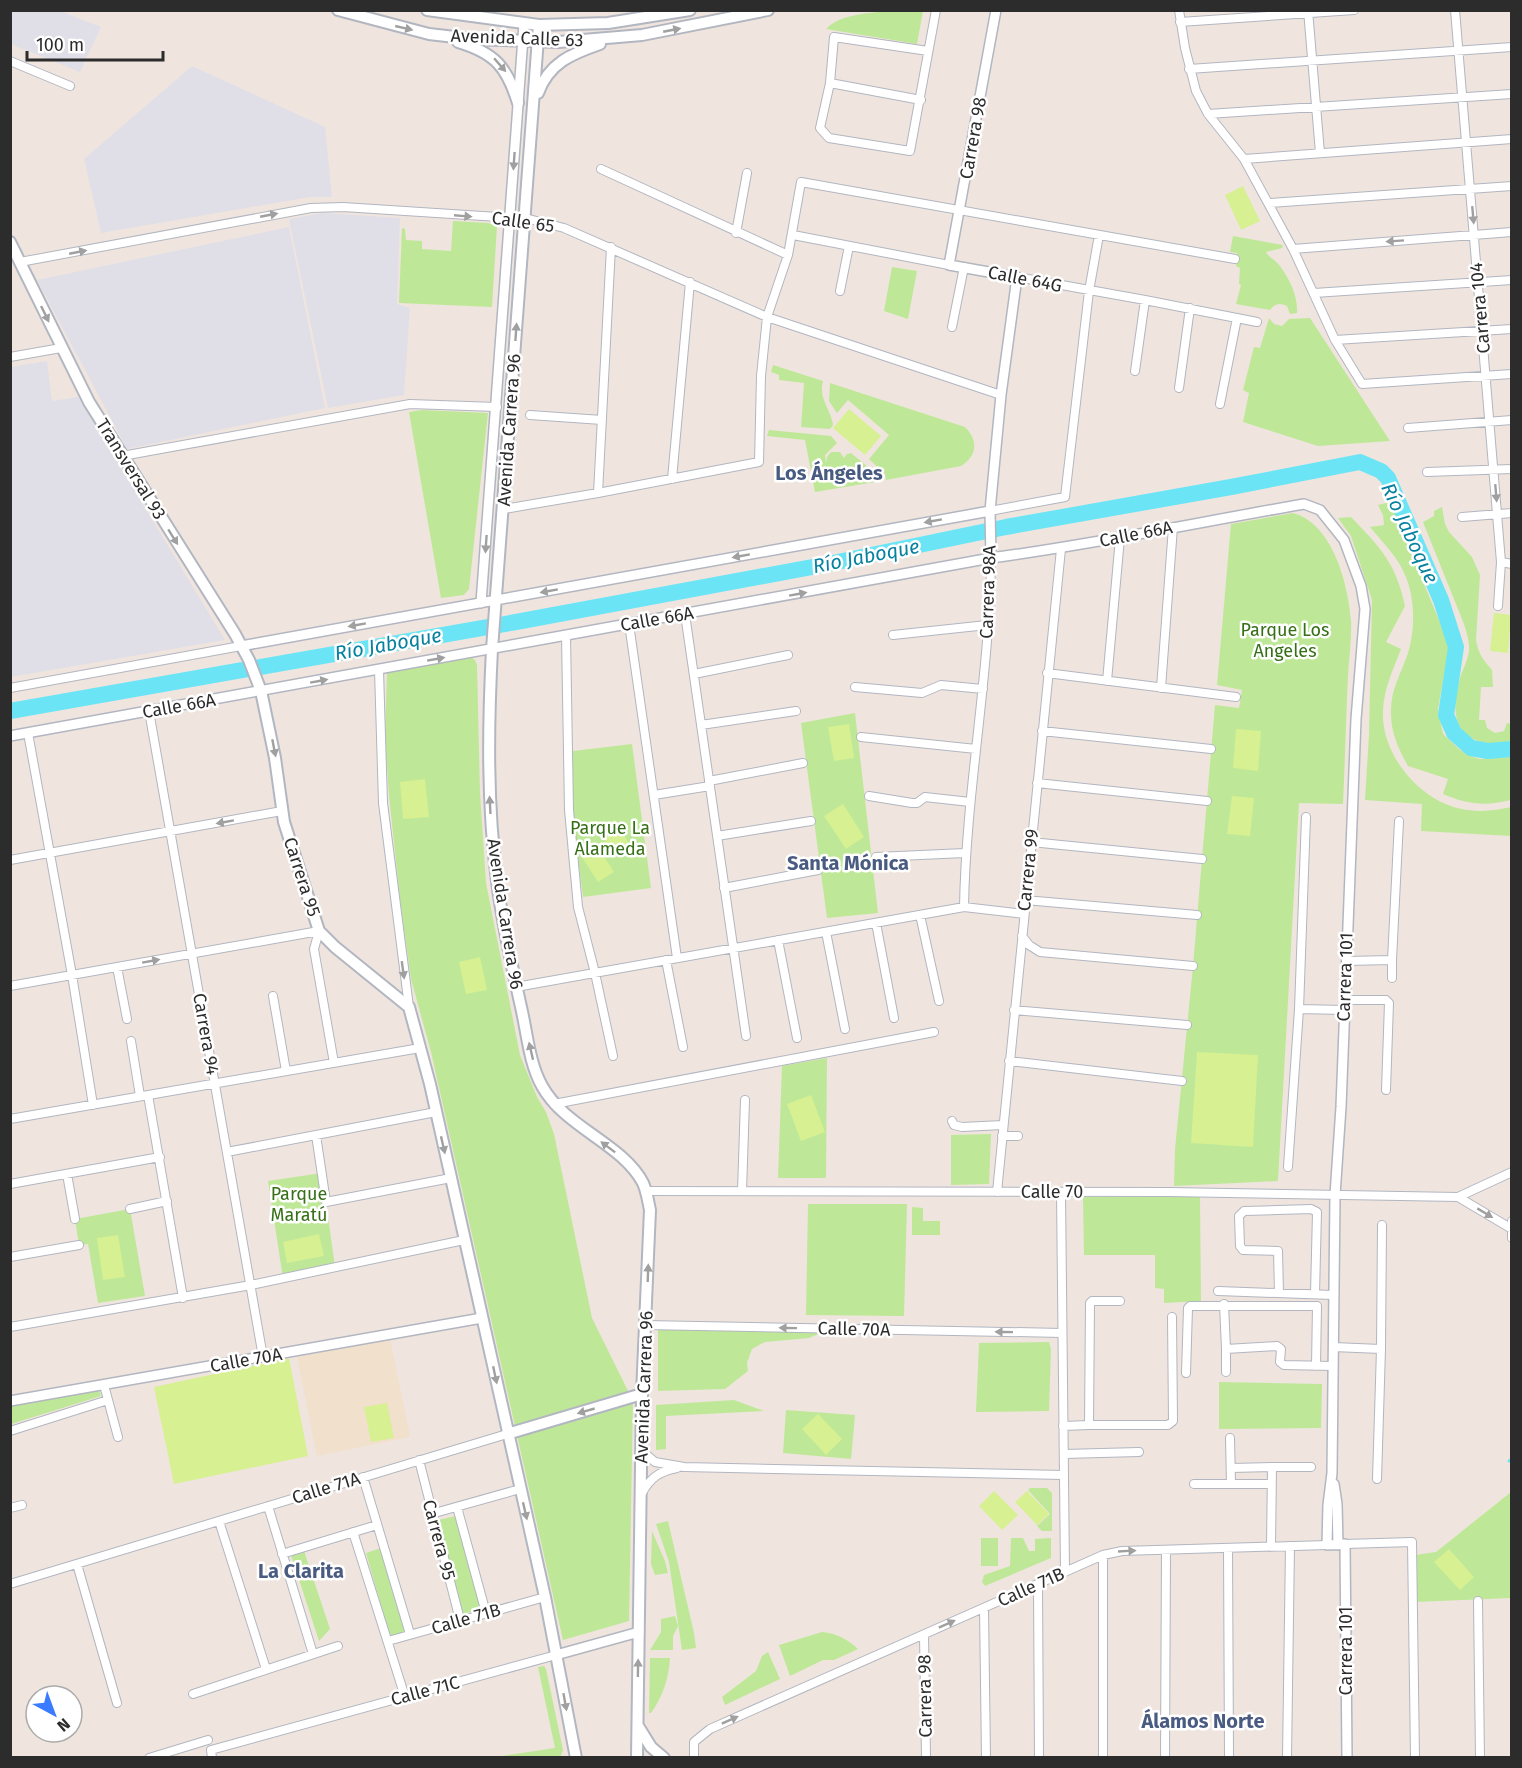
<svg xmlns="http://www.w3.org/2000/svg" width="1522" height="1768" font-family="'Fira Sans',sans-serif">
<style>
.industrial{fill:#e0dfe7}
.education{fill:#f1e0cc}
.green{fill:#bee897}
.pitch{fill:#d6f092}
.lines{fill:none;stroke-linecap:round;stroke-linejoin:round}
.stream{stroke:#6be5f6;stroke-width:3}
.river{stroke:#6be5f6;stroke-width:16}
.minor-casing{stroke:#b2b6c0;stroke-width:10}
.tertiary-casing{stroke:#b2b6c0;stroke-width:12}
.secondary-casing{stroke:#b2b6c0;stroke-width:14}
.minor{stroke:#fff;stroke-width:8}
.tertiary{stroke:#fff;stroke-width:9}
.secondary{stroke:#fff;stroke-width:10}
.oneway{fill:#a0a0a0}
.labels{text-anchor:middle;stroke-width:5;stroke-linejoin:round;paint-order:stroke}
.street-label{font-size:18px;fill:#2c2c2c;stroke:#fff}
.park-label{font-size:18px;fill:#356f16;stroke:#fff}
.neighbourhood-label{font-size:20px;font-weight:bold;fill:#495b80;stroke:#fff}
.water-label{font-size:20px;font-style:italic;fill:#0681a0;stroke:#fff}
</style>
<rect width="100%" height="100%" fill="#efe5de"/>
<path class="industrial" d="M10,11H60L101,27L80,72L11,44Z
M192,66L325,127L332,197H310L101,233L84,159Z
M323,213L400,218L397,304L410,308L404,395L328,408L289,219Z
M289,227L325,408L127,449L37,280Z
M47,361L52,401L78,397L225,640L11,677V367Z"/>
<path class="education" d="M390,1338L410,1437L317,1456L297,1357Z"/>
<path class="green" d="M891,10L923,11L917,44L826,29C841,13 870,14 891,10Z
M453,221L488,223L497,226L492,307L399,303L402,228L405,229L406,240L422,241V249L451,251Z
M1233,236L1283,245L1282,248L1266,252C1269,258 1276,260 1280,266C1290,280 1298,296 1297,313L1290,314L1287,306C1280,302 1274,304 1270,310L1236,304L1241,285L1239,284L1240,268L1236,266L1237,253L1230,252Z
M892,267L917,271L908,319L884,311Z
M1269,318L1274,324L1282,326L1289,319L1310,318L1390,441L1318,446L1243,422L1249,393L1243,390L1254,347L1260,348Z
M773,365L823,381C818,399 831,409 833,425L830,429L801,427L804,383L779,380V375L771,372Z
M830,383L965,427C978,440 978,455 961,466L886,480L885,474L869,459L889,435L848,400L837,413L829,401Z
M422,410L488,413L469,589L464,595L441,598L409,412Z
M769,430L831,436L837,443L825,455L826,463L827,457L831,452H840L844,458L847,454L851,453L880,477L881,481L815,492L805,440L767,436Z
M1401,496L1433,569L1462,646L1450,718L1453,731L1471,747L1487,751L1511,749V755L1478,756L1465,751L1448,737L1443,723L1453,646L1424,565L1396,498Z
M1390,502L1448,642L1449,647L1438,709L1443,734L1459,749L1468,755L1479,759L1511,757V800C1486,806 1468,805 1443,794L1448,779L1408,766C1399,750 1391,733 1391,714C1390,690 1401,674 1408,653C1415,630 1415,602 1407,580C1400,559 1384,544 1370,527L1384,525L1383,515L1378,505Z
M1442,507L1445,524L1449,532L1472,557L1480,575L1476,640C1478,653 1483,660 1492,670L1493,687H1481L1479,720H1485L1487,728L1495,733L1504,731L1507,723L1511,724V743C1461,748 1447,725 1460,678C1462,671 1466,664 1468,656C1471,646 1467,634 1464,624L1423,522L1434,516V511Z
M1293,513C1333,524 1348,584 1351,620C1352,638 1349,657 1348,675C1346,718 1345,761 1343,804L1299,803L1278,1181L1174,1186L1175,1149L1193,966L1215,705L1239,708L1242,690L1217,685L1231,524Z
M1351,517C1380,547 1396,563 1405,606L1386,642L1401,649C1393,670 1384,688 1383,711C1381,750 1412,791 1448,805C1468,813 1491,812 1511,807V836L1421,831L1422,804L1365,800L1369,735L1372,600L1351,536L1338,518Z
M471,657L475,660L477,665L480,793L486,883L520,1055L537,1097L546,1112L554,1134L592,1318L633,1401L629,1621L563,1640L431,1052L411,979L400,899L389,796L385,735L387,673L390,671Z
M855,713L878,913L827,918L801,723Z
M632,744L651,888L583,897L572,810L573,751Z
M827,1058L826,1178H778L782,1066Z
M991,1134L989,1184L951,1185V1135Z
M322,1173L335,1267L283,1278L268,1181Z
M1083,1197H1200L1201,1301L1164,1303V1289L1155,1288V1255H1084Z
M808,1204H907L904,1316L806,1315Z
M912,1207L923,1208V1221H940V1235H912Z
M130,1209L145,1296L98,1303L88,1244L79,1245L75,1219Z
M658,1327L823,1332L809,1338L765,1342L752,1349L747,1363L748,1371L725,1389L658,1391Z
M1049,1342L1051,1349L1049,1411L976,1412L979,1343Z
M1219,1382L1322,1384L1321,1428L1219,1429Z
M99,1390L101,1396L11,1424V1406Z
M734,1400L764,1411L666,1416V1449L656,1450V1405Z
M786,1410L855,1415L851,1459L783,1453Z
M1030,1488H1047L1052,1493V1531H1042L1037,1526L1050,1514L1028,1490Z
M1511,1492V1598L1415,1602V1555L1436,1552Z
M456,1516L481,1609L463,1614L438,1520Z
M668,1521L694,1633L696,1648L682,1650L669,1562L656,1524Z
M652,1531L665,1561L668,1573L655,1575L651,1564Z
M981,1538H998V1566H981Z
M1011,1538H1023L1029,1551H1035V1539L1051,1538V1558L985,1586L982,1582L984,1575L1010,1566Z
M381,1548L405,1632L390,1636L366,1553Z
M304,1551L330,1629L319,1641L291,1555Z
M675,1616L678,1626L673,1636V1650H650L661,1632V1619Z
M822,1632C836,1633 849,1640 858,1649L834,1660H823L790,1676L779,1645Z
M768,1652L780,1679L725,1705L722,1697L756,1671L762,1656Z
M650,1658H670C669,1677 663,1697 651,1713H649Z
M544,1666L546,1669L563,1750L560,1758L495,1757L555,1748L538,1667Z"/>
<path class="pitch" d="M1243,186L1260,221L1241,230L1225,195Z
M849,409L881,436L865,455L833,428Z
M1494,613L1511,615L1508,653L1490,651Z
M849,724L854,758L834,761L828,727Z
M1236,729L1261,731L1258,771L1233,768Z
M425,779L429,817L403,819L400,782Z
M1232,796L1254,798L1250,836L1227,834Z
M843,804L864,837L846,849L824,816Z
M615,820L631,847L615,856L599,830Z
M596,844L614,872L598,882L580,854Z
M480,957L487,990L466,994L459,962Z
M1197,1052L1258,1055L1253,1147L1191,1143Z
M811,1095L825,1132L801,1141L787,1104Z
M319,1234L324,1256L287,1263L283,1242Z
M118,1235L125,1277L103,1280L97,1238Z
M289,1358L308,1456L174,1484L154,1387Z
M387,1403L394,1438L371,1442L364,1407Z
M818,1414L842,1439L826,1455L802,1429Z
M994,1491L1018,1515L1002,1530L979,1506Z
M1027,1491L1049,1514L1037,1525L1015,1502Z
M1449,1549L1474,1577L1460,1590L1434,1562Z"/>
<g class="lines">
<path class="stream" d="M1509,1461L1512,1459"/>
<path class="river" d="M10,711L516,622L823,565L1006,527L1231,487L1360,462L1381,471L1388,478L1441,600L1456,647L1446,715L1454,733L1471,748L1488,751L1512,749"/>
<g class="minor-casing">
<path id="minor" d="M1179,10L1185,48L1196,91L1208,114L1244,159L1293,249L1335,340L1362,384L1512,374
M1308,10L1320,153
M1455,10L1501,562L1498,606
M1180,22L1354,10
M928,51L834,37L830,83L820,128L829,138L910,151L936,10
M10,61L70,86
M1189,69L1512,47
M830,83L921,100
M1208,114L1512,94
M1244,159L1512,139
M601,169L788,255
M1269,203L1512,186
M736,233L747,173
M793,235L949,265
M1293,249L1512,232
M20,262L311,208L343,207L529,219L564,228L767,317L1001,395
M1017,277L1145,300L1257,322
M840,291L849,246
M1314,293L1512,280
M952,327L964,267
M1335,340L1512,329
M10,357L61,348
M1135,371L1145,300
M1179,388L1190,308
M1220,404L1237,318
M530,415L602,420
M1408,428L1512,420
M122,456L410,404L497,407
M1427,472L1512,469
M672,479L690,282
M598,493L611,247
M504,509L598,493L759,462L761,376L767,317L788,255L801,182L1235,259
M990,511L1065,497L1089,291L1099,235
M1462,517L1512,513
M1501,562L1512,564
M685,614L746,1036
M629,624L677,958
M893,635L987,625
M566,636L569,810L578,907L595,973L613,1056
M379,670L383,803L409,1007
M1047,673L1236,697
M694,674L788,655
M1107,681L1120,538
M855,687L922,693L941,685L983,689
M10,688L241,646
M1161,688L1173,527
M149,711L263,1357
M701,725L796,711
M1042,731L1211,749
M28,733L72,975L93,1105
M861,737L976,749
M709,781L803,763
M1037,783L1207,801
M654,795L710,786
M869,796L912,803H917L925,797L970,802
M717,836L811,821
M1031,842L1202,859
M876,857L965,853
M10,860L282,811
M724,888L818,870
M1025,900L1197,915
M964,907C966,790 990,675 991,558
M920,915L939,1001
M876,923L894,1018
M826,932L845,1029
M1022,936L1029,945L1040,952L1193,966
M778,940L797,1038
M666,960L683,1047
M1346,961L1392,960L1399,821
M117,967L127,1019
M1392,978V960
M10,986L319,931L314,949L334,1063
M516,987L964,907L1024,914
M273,996L286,1071
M1345,1000H1386L1389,1003L1386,1090
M1299,1009L1306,817
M1014,1010L1187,1025
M131,1041L140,1096
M1009,1061L1182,1081
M148,1095L183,1298
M554,1104L934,1032
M10,1119L420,1048
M952,1121L954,1125L962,1127L1003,1125
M316,1135L326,1202L451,1178
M1002,1136H1018
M227,1152L436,1112
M1288,1167L1299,1009L1344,1010
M67,1174L75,1219
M10,1184L160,1157
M645,1191L1169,1192L1458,1197L1512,1172
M742,1191L745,1100
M997,1192L1061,549
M1061,1192L1065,1572
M1458,1197L1512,1229
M130,1209L167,1201
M1512,1221V1238
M10,1257L79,1245
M1218,1291L1333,1295
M1279,1293L1278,1251L1243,1250L1240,1246L1239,1216L1244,1211L1311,1209L1317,1212L1315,1294
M1224,1304L1226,1349
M645,1325L1062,1333
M10,1327L251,1285L464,1240
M1333,1347L1381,1349L1377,1479
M1381,1349L1382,1225
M1226,1372V1349L1277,1346L1281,1349L1280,1362L1284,1365L1332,1366
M1186,1373L1188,1308L1190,1306H1317L1316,1366
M104,1385L118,1437
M1089,1425H1168L1173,1421L1172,1317
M1063,1426L1089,1425L1090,1303L1092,1301H1120
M10,1431L108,1400
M1230,1438L1231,1484
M642,1451L655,1462L684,1467L1064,1475
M1064,1454L1139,1452
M419,1460L460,1620
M1231,1468L1272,1467
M363,1477L410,1634
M1194,1484H1271
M642,1493C650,1478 660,1471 677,1468
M268,1506L313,1654
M457,1507L486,1613
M10,1508L22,1505
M431,1514L520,1489
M219,1521L266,1669
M353,1532L405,1697
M1345,1544L1412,1542L1415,1758
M1271,1547L1272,1467H1311
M1228,1548L1229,1758
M282,1554L377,1525
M77,1564L117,1703
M10,1584L507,1434
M1038,1584L1039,1758
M1478,1601L1480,1758
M984,1608L986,1758
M924,1635L926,1758
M388,1641L545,1597
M193,1694L338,1646
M149,1758L208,1740
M212,1758L211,1750L556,1655
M694,1758V1742L710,1729L1103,1555L1122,1551L1327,1545
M1103,1758V1555
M1165,1758L1166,1550
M1287,1758L1290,1546"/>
</g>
<g class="tertiary-casing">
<path id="tertiary" d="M991,558L990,511L1001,395L1017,277L949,265L996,10
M481,603L524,24
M241,646L990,511
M10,736L991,558C1096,544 1200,522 1304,504L1320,510L1344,540L1361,586L1365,609L1356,719L1341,1107L1335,1195L1332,1473L1328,1505L1327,1545L1345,1544L1347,1758
M10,1401L482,1318
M1334,1484L1337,1504L1338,1545
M556,1655L639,1632"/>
</g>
<g class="secondary-casing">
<path id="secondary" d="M338,10L429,34L472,39L559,42L642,35L768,10
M427,10L539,25L608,23L690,10
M539,25L492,649C488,727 487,804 497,881C502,923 512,966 521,1007C527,1032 529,1063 542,1086C565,1128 622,1143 643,1183C647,1192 648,1201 650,1210L642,1394L637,1758
M458,42C495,53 507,67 518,103
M538,93C549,63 571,54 600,44
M10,242L89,402L235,634L249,660L261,691L275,758L284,822L319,931L335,947L409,1007L430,1084L545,1597L576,1758
M507,1434L642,1394
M638,1726L651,1747L664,1758"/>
</g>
<use href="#minor" class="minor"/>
<use href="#tertiary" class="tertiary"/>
<use href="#secondary" class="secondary"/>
</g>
<defs><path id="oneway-solid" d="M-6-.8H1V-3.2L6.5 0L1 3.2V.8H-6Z" transform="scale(1.5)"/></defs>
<g class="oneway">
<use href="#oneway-solid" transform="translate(404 28) rotate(13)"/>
<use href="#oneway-solid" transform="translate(672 30) rotate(-11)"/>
<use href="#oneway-solid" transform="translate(500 65) rotate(49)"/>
<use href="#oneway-solid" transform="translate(514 161) rotate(94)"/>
<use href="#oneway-solid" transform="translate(269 215) rotate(-11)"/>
<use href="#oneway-solid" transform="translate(1473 215) rotate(85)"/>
<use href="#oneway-solid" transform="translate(463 216) rotate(5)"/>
<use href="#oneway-solid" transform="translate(1395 241) rotate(176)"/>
<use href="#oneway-solid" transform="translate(78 252) rotate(-11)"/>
<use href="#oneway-solid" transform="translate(45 314) rotate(64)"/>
<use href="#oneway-solid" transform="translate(516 332) rotate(-86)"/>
<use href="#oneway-solid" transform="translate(1496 493) rotate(85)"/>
<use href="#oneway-solid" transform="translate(933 521) rotate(170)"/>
<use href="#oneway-solid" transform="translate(173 537) rotate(58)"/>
<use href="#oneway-solid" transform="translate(486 544) rotate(94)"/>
<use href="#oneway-solid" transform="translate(741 556) rotate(170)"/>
<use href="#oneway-solid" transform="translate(549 591) rotate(170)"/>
<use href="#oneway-solid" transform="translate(798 594) rotate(-10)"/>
<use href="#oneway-solid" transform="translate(357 625) rotate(170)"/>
<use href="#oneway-solid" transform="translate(436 659) rotate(-10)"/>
<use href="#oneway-solid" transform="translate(319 681) rotate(-10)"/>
<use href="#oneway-solid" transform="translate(274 748) rotate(79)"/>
<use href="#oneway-solid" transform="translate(490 805) rotate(-93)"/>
<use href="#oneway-solid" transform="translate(225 822) rotate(170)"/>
<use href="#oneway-solid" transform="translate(151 961) rotate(-10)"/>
<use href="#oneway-solid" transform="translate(403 970) rotate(82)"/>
<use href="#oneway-solid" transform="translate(531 1051) rotate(-103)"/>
<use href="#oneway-solid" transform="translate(443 1145) rotate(77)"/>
<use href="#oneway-solid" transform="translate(608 1147) rotate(-143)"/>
<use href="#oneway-solid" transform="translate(1485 1213) rotate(31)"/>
<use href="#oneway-solid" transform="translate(648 1273) rotate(-88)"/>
<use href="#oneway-solid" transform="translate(788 1328) rotate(-179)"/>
<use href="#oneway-solid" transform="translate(1004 1332) rotate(-179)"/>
<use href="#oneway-solid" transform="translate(495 1375) rotate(78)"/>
<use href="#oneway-solid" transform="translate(586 1411) rotate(164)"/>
<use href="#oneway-solid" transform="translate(525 1511) rotate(77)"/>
<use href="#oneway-solid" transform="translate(1127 1551) rotate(-3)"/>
<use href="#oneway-solid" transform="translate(947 1624) rotate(-24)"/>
<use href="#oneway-solid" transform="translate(638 1668) rotate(-89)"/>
<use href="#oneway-solid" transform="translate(565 1702) rotate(80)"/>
<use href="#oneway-solid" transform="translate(730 1720) rotate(-24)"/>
</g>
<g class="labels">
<g class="street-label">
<text transform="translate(517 38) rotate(2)" y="6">Avenida Calle 63</text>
<text transform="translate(973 138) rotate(-80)" y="6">Carrera 98</text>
<text transform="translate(523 222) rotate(8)" y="6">Calle 65</text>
<text transform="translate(1025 279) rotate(11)" y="6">Calle 64G</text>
<text transform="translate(1480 308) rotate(-95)" y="6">Carrera 104</text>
<text transform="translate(509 430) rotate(-86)" y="6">Avenida Carrera 96</text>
<text transform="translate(131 469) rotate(58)" y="6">Transversal 93</text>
<text transform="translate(1136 534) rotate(-11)" y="6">Calle 66A</text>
<text transform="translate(988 592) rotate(-88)" y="6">Carrera 98A</text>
<text transform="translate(657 619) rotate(-10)" y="6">Calle 66A</text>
<text transform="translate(179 706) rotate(-10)" y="6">Calle 66A</text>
<text transform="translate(1028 870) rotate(-84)" y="6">Carrera 99</text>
<text transform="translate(302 877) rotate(72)" y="6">Carrera 95</text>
<text transform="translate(505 914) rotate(81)" y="6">Avenida Carrera 96</text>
<text transform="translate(1345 977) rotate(-88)" y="6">Carrera 101</text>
<text transform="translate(206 1034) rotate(80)" y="6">Carrera 94</text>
<text x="1052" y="1198">Calle 70</text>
<text transform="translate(854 1329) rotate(1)" y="6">Calle 70A</text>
<text transform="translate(246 1360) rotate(-10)" y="6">Calle 70A</text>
<text transform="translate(644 1387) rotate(-88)" y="6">Avenida Carrera 96</text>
<text transform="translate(326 1488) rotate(-17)" y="6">Calle 71A</text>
<text transform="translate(439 1540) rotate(75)" y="6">Carrera 95</text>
<text transform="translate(1031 1587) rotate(-24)" y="6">Calle 71B</text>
<text transform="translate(466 1619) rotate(-16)" y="6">Calle 71B</text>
<text transform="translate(1346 1651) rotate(-90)" y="6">Carrera 101</text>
<text transform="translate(425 1691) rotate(-15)" y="6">Calle 71C</text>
<text transform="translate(925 1696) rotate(-91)" y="6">Carrera 98</text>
</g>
<g class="park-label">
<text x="1285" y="636">Parque Los<tspan x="1285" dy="21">Angeles</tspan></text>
<text x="610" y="834">Parque La<tspan x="610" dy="21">Alameda</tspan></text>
<text x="299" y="1200">Parque<tspan x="299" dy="21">Maratú</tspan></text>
</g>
<g class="neighbourhood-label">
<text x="829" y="480">Los Ángeles</text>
<text x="848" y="870">Santa Mónica</text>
<text x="301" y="1578">La Clarita</text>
<text x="1203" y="1728">Álamos Norte</text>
</g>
<g class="water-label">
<text transform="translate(1410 533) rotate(65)" y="7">Río Jaboque</text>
<text transform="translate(866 556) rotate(-11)" y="7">Río Jaboque</text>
<text transform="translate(388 644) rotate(-10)" y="7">Río Jaboque</text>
</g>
</g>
<rect width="1522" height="1768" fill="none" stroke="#2c2c2c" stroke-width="24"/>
<g transform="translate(54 1714) rotate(139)"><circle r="28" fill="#ffffff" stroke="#ababab" stroke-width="1.5"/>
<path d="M0-4.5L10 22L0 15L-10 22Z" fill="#3a7bff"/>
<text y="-9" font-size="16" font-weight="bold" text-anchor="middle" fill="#2c2c2c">N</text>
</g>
<path d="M27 51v9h136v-9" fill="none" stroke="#2c2c2c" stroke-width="3"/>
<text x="36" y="51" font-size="18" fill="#2c2c2c" stroke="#ffffff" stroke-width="4.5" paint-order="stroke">100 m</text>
</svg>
